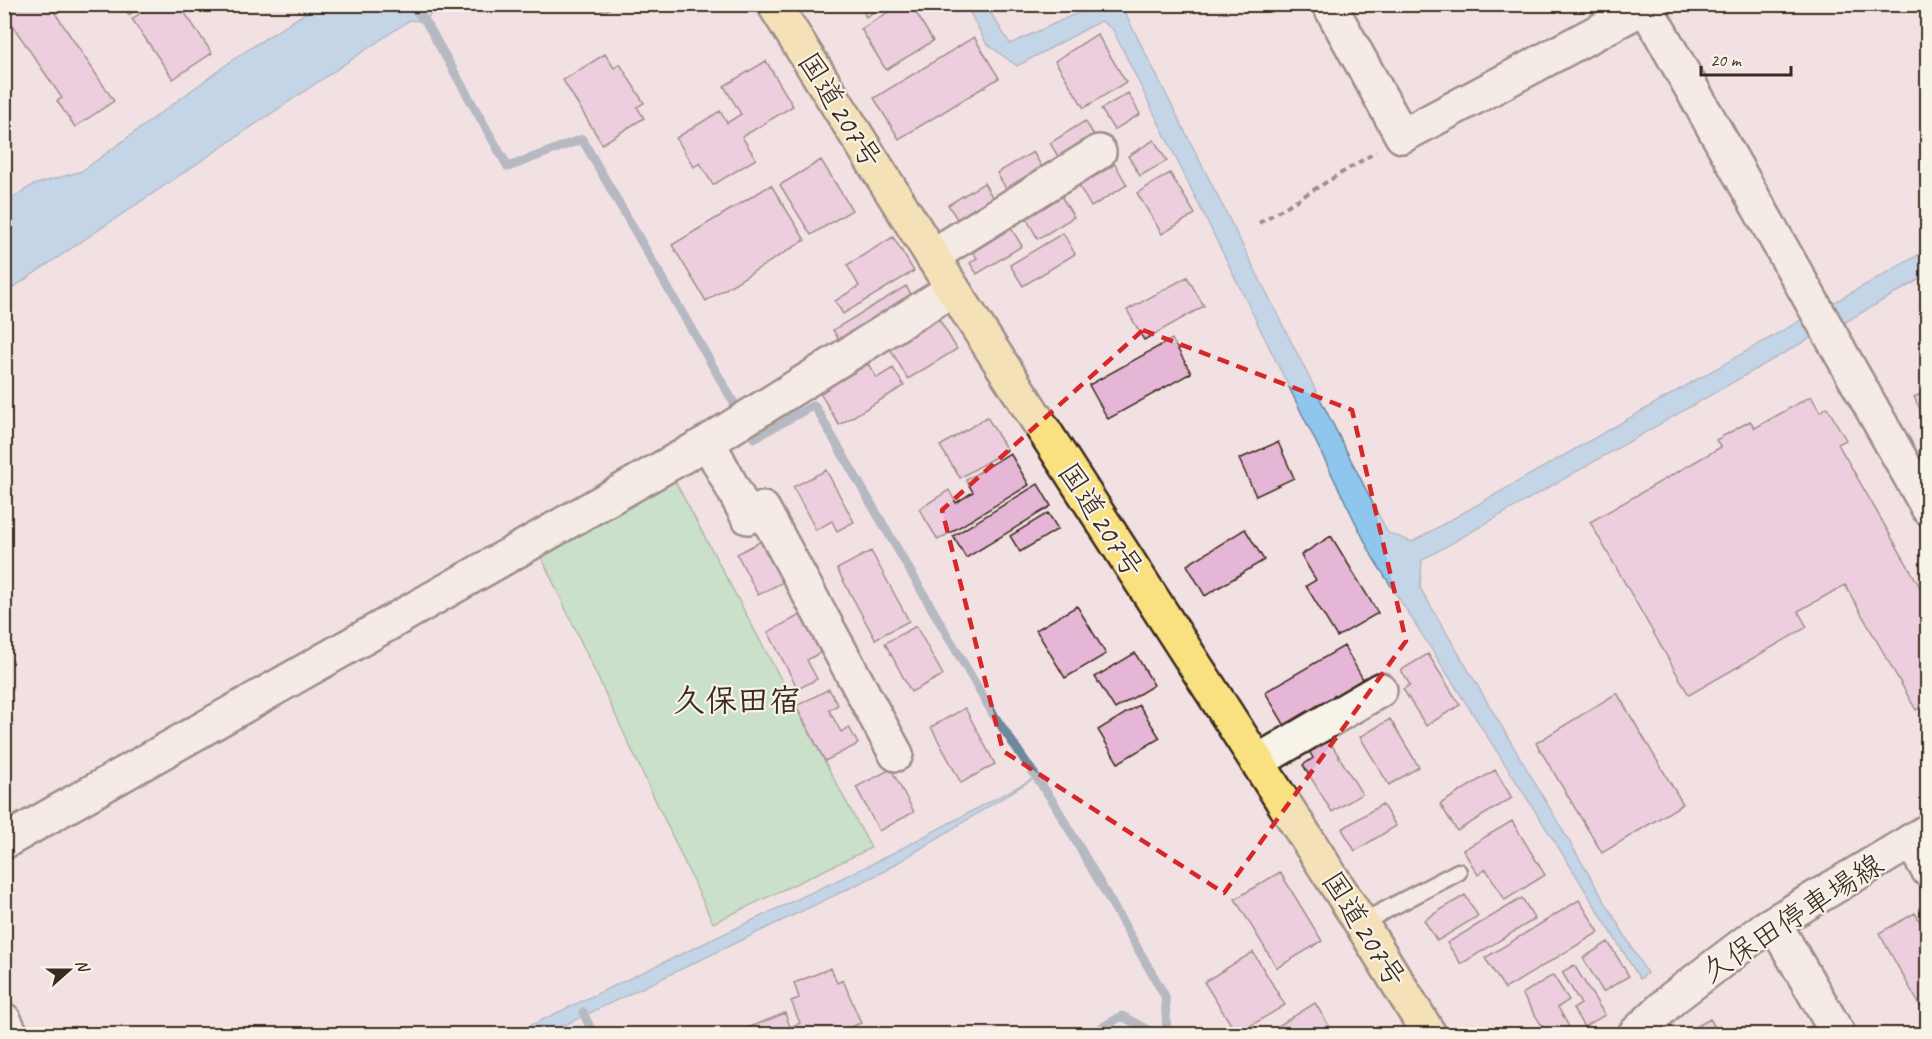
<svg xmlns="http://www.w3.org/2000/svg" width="1932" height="1039" font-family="Caveat,'Klee One',sans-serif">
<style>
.green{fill:#99deab;stroke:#6a8464;stroke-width:1.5}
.water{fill:#8ec6ed;stroke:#6d889a;stroke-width:1.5}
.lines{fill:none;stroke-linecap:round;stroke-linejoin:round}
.stream{stroke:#6d889a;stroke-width:9}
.building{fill:#e6b6d7;stroke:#3b2a1e;stroke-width:1.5}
.service-casing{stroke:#3b2a1e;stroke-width:21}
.minor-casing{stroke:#3b2a1e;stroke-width:38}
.secondary-casing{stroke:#3b2a1e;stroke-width:38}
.trunk-casing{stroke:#3b2a1e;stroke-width:38}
.path{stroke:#3b2a1e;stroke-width:4;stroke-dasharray:6 4.5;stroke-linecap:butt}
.service{stroke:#f7f3e8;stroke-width:16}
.minor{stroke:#f7f3e8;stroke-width:33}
.secondary{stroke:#f7f3e8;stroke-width:33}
.trunk{stroke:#f9e181;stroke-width:33}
.marked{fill:none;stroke:#d62828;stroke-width:4.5;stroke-dasharray:12 8;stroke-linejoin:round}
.labels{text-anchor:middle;stroke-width:4.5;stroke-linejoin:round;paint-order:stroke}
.street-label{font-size:30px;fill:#3b2a1e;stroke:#f7f3e8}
.neighbourhood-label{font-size:32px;font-weight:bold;fill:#3b2a1e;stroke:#f7f3e8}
</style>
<rect width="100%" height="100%" fill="#f2e1e3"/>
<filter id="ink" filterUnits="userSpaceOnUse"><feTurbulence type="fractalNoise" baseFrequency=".0167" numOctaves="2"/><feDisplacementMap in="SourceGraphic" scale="12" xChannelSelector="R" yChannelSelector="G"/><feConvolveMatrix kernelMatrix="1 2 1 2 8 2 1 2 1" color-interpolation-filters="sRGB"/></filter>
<g filter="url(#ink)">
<path class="green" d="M660,453L871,848L713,923L530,533Z"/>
<path class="water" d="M318,5H435L426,22L410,20L5,293V202L33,185L82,171L238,56Z
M966,5H986L1010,44L1095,5H1121L1388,533L1412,542L1803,319L1814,336L1422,560L1420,588L1647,973L1640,979L1569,864L1373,558L1113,30L1101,21L1017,66L986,43Z
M1927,250V275L1842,324L1831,304Z
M1036,777L881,873L546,1034H512L876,862Z"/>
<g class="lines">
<path class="stream" d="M410,4L426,22L508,167L582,139L734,403
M754,438L814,405L993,714L1054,803L1165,996L1167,1034
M583,1012L593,1034
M1091,1034L1122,1016L1155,1034"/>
</g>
<path class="building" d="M23,4H49L114,101L75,127L57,101L62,98L6,16Z
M122,4H144L129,15Z
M154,4H179L212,53L173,79L132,19Z
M600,4H616L604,12Z
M817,4H831L821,11Z
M859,4H886L866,17Z
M901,4H911L933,41L886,70L861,29Z
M1097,34L1126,82L1084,108L1055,61Z
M974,37L999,78L899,139L874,98Z
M605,54L614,68L620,64L644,103L637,107L644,118L602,144L563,80Z
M766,61L793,106L742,137L756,159L713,185L700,163L694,167L676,138L720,111L727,123L741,114L724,86Z
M1128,93L1140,114L1114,130L1101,109Z
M1085,121L1098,141L1062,163L1050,143Z
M1154,140L1167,161L1140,176L1128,156Z
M1033,152L1045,172L1009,194L997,173Z
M821,160L852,210L811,235L780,185Z
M1115,164L1127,185L1091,207L1079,186Z
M1170,173L1195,214L1162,234L1137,193Z
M984,183L996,203L961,225L948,205Z
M771,185L805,240L706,301L672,245Z
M1061,196L1074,217L1038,239L1026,218Z
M1011,228L1022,246L977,274L970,263L977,258L973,252Z
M1063,233L1075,254L1023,286L1010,265Z
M893,237L914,271L843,314L835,301L859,286L847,265Z
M1187,277L1204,306L1144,340L1127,310Z
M906,286L918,306L845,350L833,330Z
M939,319L957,349L908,379L890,349Z
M1172,339L1191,373L1108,419L1089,385Z
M868,364L877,378L893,368L904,386L839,425L820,393Z
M1928,391V425L1914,397Z
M1811,396L1820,412L1827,407L1846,440L1838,444L1928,601V703L1916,710L1845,585L1798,611L1807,627L1689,695L1590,522L1721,447L1716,440L1750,421L1755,428Z
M987,417L1007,450L960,478L940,446Z
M1278,442L1294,478L1256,496L1239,459Z
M1010,453L1029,485L938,540L919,509L949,490L956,503L973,492L966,480Z
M826,470L854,522L837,531L832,521L816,530L793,487Z
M1038,484L1051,506L966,558L953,536Z
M1048,513L1058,529L1020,552L1010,536Z
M1245,529L1264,560L1205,596L1187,565Z
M1331,536L1378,613L1337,637L1306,586L1316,580L1301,555Z
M763,540L785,581L758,595L737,554Z
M871,551L909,621L875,639L837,569Z
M1077,606L1106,654L1065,678L1036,630Z
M804,613L825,650L807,660L817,679L798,689L768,632Z
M916,626L943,675L911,692L885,643Z
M1344,646L1364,681L1285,726L1265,692Z
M1135,653L1154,685L1115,709L1095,677Z
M1428,654L1460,705L1426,726L1403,689L1410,685L1401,670Z
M829,689L838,705L829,710L841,732L849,727L858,744L825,761L796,706Z
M1617,693L1683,804L1602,853L1536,743Z
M1139,705L1160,738L1118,763L1098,730Z
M965,708L995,764L961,783L931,727Z
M1390,719L1419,767L1389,785L1360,737Z
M1327,737L1362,794L1332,812L1303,765L1313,758L1308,749Z
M891,769L914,812L879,831L856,787Z
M1495,770L1512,798L1457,831L1440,804Z
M1382,804L1396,826L1355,851L1342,829Z
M1512,821L1545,875L1505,900L1486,869L1478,875L1463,850Z
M1280,872L1322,941L1277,968L1235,899Z
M1465,895L1478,916L1437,941L1424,920Z
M1522,898L1535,919L1461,964L1447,943Z
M1579,900L1599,932L1505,989L1485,958Z
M1915,913L1928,935V1020L1879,933Z
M1608,942L1629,976L1603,992L1583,958Z
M1253,952L1285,1005L1237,1034L1204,982Z
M1574,965L1605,1015L1584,1027L1573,1009L1581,1004L1562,972Z
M831,968L837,983L843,980L861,1023L844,1030L846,1034H739L738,1032L785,1013L790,1027L800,1023L791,1001L799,998L794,983Z
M1553,975L1569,1000L1558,1007L1572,1032L1568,1034H1547L1522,994Z
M1315,1003L1334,1034H1279L1275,1028Z
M1710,1019L1719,1034H1695L1692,1029Z
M1813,1025L1819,1034H1796Z"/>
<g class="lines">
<g class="service-casing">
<path id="service" d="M1361,923L1458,872"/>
</g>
<g class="minor-casing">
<path id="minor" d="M1329,4L1402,136L1650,4
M1644,4L1928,508
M932,256L1099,152
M708,442L748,517L763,509L896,754
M1257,762L1380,690
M1911,841L1928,870
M4,842L708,442L953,289
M1774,923L1838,1034
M4,1020L11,1034"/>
</g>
<g class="secondary-casing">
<path id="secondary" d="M1635,1034L1673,998L1765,928L1928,831"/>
</g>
<g class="trunk-casing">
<path id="trunk" d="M774,4L953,289L1361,923L1429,1034"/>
</g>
<path class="path" d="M1259,223L1376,152"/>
<use href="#service" class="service"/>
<use href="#minor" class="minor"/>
<use href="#secondary" class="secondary"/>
<use href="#trunk" class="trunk"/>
</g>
</g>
<path d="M0 0H1932V1039H0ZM1143,330L1352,410L1406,641L1224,893L1003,751L942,510Z" fill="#f2e1e3" fill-opacity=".55" fill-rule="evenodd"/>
<path class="marked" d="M1143,330L1352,410L1406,641L1224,893L1003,751L942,510Z"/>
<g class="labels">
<g class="street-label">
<text transform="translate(840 110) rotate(58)" y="10">国道207号</text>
<text transform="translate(1101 520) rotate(57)" y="10">国道207号</text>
<text transform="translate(1792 918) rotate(-33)" y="10">久保田停車場線</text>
<text transform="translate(1364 929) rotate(58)" y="10">国道207号</text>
</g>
<g class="neighbourhood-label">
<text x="737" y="711">久保田宿</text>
</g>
</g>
<rect width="1932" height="1039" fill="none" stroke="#f7f3e8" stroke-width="24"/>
<rect x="12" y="12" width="1908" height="1015" fill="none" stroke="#3b2a1e" stroke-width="2" filter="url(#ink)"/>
<g transform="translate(69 970) rotate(69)" stroke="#f7f3e8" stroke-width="4.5" paint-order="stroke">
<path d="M0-4.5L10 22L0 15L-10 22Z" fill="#3b2a1e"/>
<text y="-9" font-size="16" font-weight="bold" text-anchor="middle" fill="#3b2a1e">N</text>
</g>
<path d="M1701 66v9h90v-9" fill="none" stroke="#3b2a1e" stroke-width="3"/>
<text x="1710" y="66" font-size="18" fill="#3b2a1e" stroke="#f7f3e8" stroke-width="4.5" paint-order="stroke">20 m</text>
</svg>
